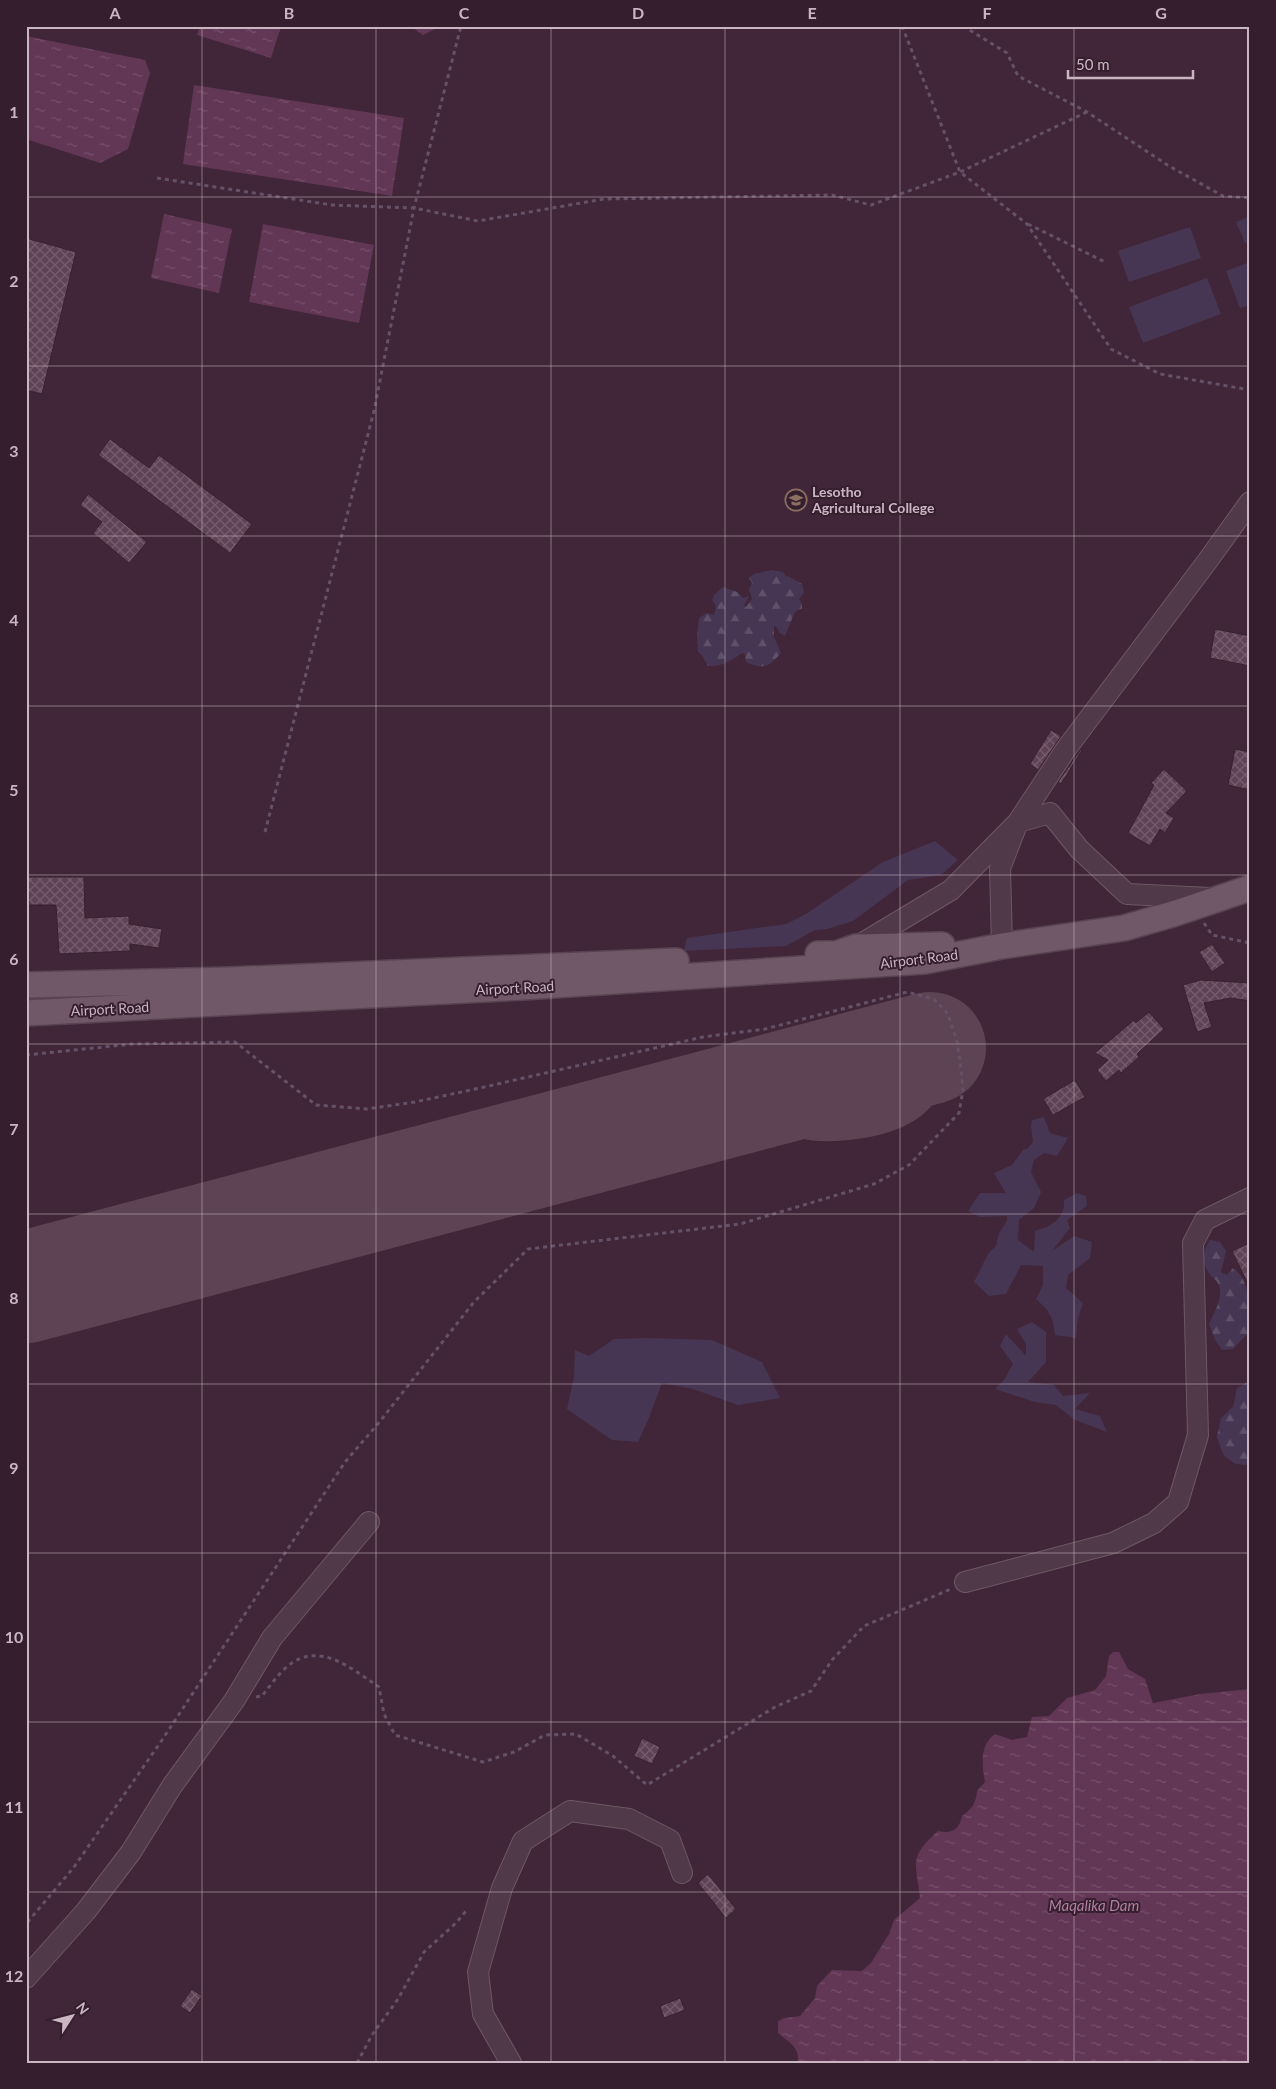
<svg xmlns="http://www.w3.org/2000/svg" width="1276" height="2089" font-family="Lato,sans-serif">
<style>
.grass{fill:#473653}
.forest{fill:url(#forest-firs)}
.water{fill:url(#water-ripples)}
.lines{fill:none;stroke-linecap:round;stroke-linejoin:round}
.taxiway{stroke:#5d4354;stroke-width:45}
.runway{stroke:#5d4354;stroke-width:112}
.building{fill:url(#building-cross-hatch);stroke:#372130}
.minor-casing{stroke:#6d5866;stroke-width:22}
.major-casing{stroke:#594352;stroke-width:28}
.path{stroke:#655168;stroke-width:3;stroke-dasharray:4 4;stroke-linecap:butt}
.minor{stroke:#503a49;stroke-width:20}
.major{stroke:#705868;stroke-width:25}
.grid{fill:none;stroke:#cab6c3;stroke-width:1;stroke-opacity:0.55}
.labels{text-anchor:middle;stroke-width:4;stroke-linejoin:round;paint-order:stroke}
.poi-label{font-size:14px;font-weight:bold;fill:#cab6c3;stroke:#351f2e;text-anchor:start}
.street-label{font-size:14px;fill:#cab6c3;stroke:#351f2e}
.water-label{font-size:15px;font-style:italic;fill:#b27ea2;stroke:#351f2e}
.neatline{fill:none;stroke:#cab6c3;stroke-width:2}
.grid-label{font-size:16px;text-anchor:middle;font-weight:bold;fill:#cab6c3}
</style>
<defs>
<pattern id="forest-firs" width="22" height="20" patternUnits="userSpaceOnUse" patternTransform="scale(1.25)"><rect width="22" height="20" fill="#473653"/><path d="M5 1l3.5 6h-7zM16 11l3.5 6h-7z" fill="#60516a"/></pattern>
<pattern id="water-ripples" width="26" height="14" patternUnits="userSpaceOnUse" patternTransform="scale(1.25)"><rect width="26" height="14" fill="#623655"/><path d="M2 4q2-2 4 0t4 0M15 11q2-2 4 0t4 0" fill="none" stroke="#77516c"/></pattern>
<pattern id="building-cross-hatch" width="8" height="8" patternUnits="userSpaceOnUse" patternTransform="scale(1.25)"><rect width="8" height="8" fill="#604256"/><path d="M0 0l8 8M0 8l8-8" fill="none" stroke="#755b6d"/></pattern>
</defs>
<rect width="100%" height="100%" fill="#402638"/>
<path class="grass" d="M1250,216V241L1245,243L1236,222Z
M1190,227L1201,258L1129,282L1118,251Z
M1250,262V305L1240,308L1226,271Z
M1207,278L1221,314L1143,343L1129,307Z
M935,841L958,860L941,875L908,880L853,921L827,929L815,930L786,946L684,951L687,938L786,924L806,914L883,862Z
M1044,1117L1050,1133L1068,1138L1057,1156L1044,1153L1034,1160L1031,1172L1041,1192L1034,1208L1019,1220L1018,1240L1034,1252L1035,1231C1052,1226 1065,1219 1064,1200L1077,1193L1086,1196L1087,1206L1067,1220L1070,1228L1052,1251L1074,1236L1092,1242L1090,1258L1068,1275L1066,1288L1083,1303L1078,1318L1076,1338L1055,1335C1053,1316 1050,1312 1036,1299L1043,1285V1266L1021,1265L1006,1294L989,1296L974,1282L988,1254L996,1246L999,1233L1007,1221V1216L980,1217L968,1211L980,1193H1006L994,1173L1012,1165L1023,1150L1028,1148L1033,1142L1031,1126L1032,1120Z
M1032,1322L1046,1332V1362L1028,1382L1054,1385L1063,1396L1090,1393L1075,1409L1100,1416L1107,1432L1075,1420L1056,1405L1035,1402L995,1389L1004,1380L1013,1364L1000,1346L1006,1334L1026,1356V1344L1017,1329Z
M646,1338L712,1340L762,1362L780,1398L738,1405L693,1389L662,1383L648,1420L638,1442L612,1440L567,1409L574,1377L575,1350L589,1356L614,1339Z"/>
<path class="forest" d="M772,570L783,572L786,577L788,576L802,584L804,592L799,599L802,604V609L796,611L794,614L785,636L780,633L777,627L774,626V637L781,653C769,667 763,670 746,662L745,654L742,653C730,661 722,667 708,666L702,655L698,652L697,635L699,618L707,613L714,615L716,606L712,600L714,595L723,587L737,592L743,598L749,596L744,605L746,607L752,599L749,589L752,583L749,578L754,574Z
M1210,1240L1220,1242L1226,1251L1221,1272L1227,1275L1233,1268C1243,1275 1246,1285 1248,1296L1250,1297V1331L1233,1349L1222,1350L1215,1340L1209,1324C1214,1313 1221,1302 1220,1290C1218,1278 1212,1279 1207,1270C1201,1260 1204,1249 1210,1240Z
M1250,1381V1459L1247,1465L1236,1464L1224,1456L1217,1437L1221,1418L1233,1407L1237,1388Z"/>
<path class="water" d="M200,26H281L271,58L197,35Z
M410,26H441L423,35Z
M26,36L145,60L150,73L128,149L100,163L26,139Z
M194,85L404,118L392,196L183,164Z
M164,214L232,229L219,293L151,278Z
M263,224L374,245L359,323L249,302Z
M1113,1652H1119L1128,1669L1145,1679L1153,1703L1200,1694L1250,1689V2063H797C802,2048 787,2041 778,2033V2021L784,2018L800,2016L815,1998L817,1986L832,1970L862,1971L871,1963L889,1934L894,1920L920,1898C916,1862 908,1858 938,1831C952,1834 959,1830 962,1816C972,1809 976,1803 977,1791L985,1782C982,1765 979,1746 995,1734L1012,1740L1027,1737L1032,1717L1049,1716L1067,1698L1095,1690L1106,1676L1109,1656Z"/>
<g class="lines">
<path class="taxiway" d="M702,1108C719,1106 737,1104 755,1106C775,1107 794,1115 814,1118C843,1121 912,1114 920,1079C923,1066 922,1053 913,1043C905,1035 892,1028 879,1032C869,1035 862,1047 853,1053C838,1065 820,1073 804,1082"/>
<path class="runway" d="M26,1287L930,1048"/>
</g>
<path class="building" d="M26,238L76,252L42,394L26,390Z
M110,439L149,468L159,455L252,524L230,553L98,455Z
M88,494L147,542L129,563L93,533L102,522L80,505Z
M1215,629L1250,636V666L1210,658Z
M1051,730L1061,736L1038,770L1030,764Z
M1081,749L1082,750L1061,784L1058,782Z
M1235,749L1250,752V790L1228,785Z
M1164,769L1187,791L1166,813L1174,818L1165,833L1160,829L1150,846L1128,833L1154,785L1151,783Z
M28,877H84L85,918L129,916V924L162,929L159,948L130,944V951L59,954L56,905H29Z
M1212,944L1225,963L1212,972L1199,952Z
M1201,980L1250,983V1001L1231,998L1204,1003L1212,1027L1197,1032L1183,985Z
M1149,1012L1164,1029L1137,1054L1139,1057L1121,1073L1119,1070L1106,1081L1097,1070L1108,1060L1095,1053L1134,1020L1136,1023Z
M1075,1080L1085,1097L1053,1115L1043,1099Z
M1250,1243V1288L1232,1251Z
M642,1738L660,1747L652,1764L634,1756Z
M708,1874L736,1909L726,1918L698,1883Z
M192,1989L202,1996L190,2013L180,2006Z
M680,1998L685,2010L664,2018L660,2006Z"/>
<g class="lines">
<g class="minor-casing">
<path id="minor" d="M1002,946L1000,868L1018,822L1066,749L1206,563L1250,502
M856,947L951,890L1018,822L1050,813L1079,849L1127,894L1210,898
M965,1582L1113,1543L1154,1523L1178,1502L1198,1435L1193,1243L1205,1220L1250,1198
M26,1978L86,1911L131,1852L172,1786L234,1701L272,1638L369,1522
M511,2063L483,2014L478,1972L502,1888L523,1841L570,1811L629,1819L670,1840L682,1873"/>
</g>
<g class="major-casing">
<path id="major" d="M818,954H836L856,947L942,945
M26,985L229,980L676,961
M26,1013L523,987L925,961L1002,946L1124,928L1176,913L1250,888"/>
</g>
<path class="path" d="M902,26L960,172L1027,224L1111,349L1160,374L1250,390
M963,26L1007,53L1018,76L1087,112L1169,166L1223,196L1250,198
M157,178L332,205L414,208L478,221L604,199L832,195L871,205L960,172L1087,112
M1028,224L1105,262
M265,832L374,411L414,208L461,26
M1204,923L1212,935L1250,943
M26,1055L133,1044L235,1042L316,1105L367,1109L415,1102L480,1088L703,1037L765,1029L907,992L934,999L948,1014L957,1042L961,1068L963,1090L959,1113L909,1165L874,1184L740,1224L528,1249L474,1302L377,1425L345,1462L162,1740L74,1867L26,1924
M256,1697L262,1696C270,1686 278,1674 288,1666C319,1640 352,1669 379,1687L384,1714L395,1735L483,1762L514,1752L545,1735L576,1734L613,1756L647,1785L775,1707L811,1691L832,1660L864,1626L951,1589
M357,2063L372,2035L398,1999L424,1952L456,1923L466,1911"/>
<use href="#minor" class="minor"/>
<use href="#major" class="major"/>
</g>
<path class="grid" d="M202,26V2063M376,26V2063M551,26V2063M725,26V2063M900,26V2063M1074,26V2063M26,197H1250M26,366H1250M26,536H1250M26,706H1250M26,875H1250M26,1044H1250M26,1214H1250M26,1384H1250M26,1553H1250M26,1722H1250M26,1892H1250"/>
<defs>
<g id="university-ring" transform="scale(1.125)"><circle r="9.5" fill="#351f2e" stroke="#8d6e63" stroke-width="1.5"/><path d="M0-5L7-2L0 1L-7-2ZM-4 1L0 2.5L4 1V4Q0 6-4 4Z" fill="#8d6e63"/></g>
</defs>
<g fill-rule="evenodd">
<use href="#university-ring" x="796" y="500"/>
</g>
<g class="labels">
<g class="poi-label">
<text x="812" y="497">Lesotho<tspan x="812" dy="16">Agricultural College</tspan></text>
</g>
<g class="street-label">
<text transform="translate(919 959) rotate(-7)" y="5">Airport Road</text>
<text transform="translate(515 988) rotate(-3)" y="5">Airport Road</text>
<text transform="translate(110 1009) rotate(-3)" y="5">Airport Road</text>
</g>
<g class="water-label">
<text x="1094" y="1911">Maqalika Dam</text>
</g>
</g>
<rect width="1276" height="2089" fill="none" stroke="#351f2e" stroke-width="55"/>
<g transform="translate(72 2016) rotate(54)" stroke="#351f2e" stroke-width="4" paint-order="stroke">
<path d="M0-4L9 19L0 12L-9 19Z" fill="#cab6c3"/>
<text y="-8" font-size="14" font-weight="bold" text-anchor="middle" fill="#cab6c3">N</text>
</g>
<path d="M1068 70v8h125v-8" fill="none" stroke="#cab6c3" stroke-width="2.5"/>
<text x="1076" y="70" font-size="15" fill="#cab6c3" stroke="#351f2e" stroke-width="4" paint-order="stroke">50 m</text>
<rect x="28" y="28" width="1220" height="2034" class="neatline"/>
<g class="grid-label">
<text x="115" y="19">A</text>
<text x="289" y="19">B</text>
<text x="464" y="19">C</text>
<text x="638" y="19">D</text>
<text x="812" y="19">E</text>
<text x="987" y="19">F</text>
<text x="1161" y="19">G</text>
<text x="14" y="118">1</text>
<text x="14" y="287">2</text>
<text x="14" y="457">3</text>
<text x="14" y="626">4</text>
<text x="14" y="796">5</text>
<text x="14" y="965">6</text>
<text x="14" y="1135">7</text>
<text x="14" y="1304">8</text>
<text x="14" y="1474">9</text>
<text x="14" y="1643">10</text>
<text x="14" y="1813">11</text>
<text x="14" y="1982">12</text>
</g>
</svg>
